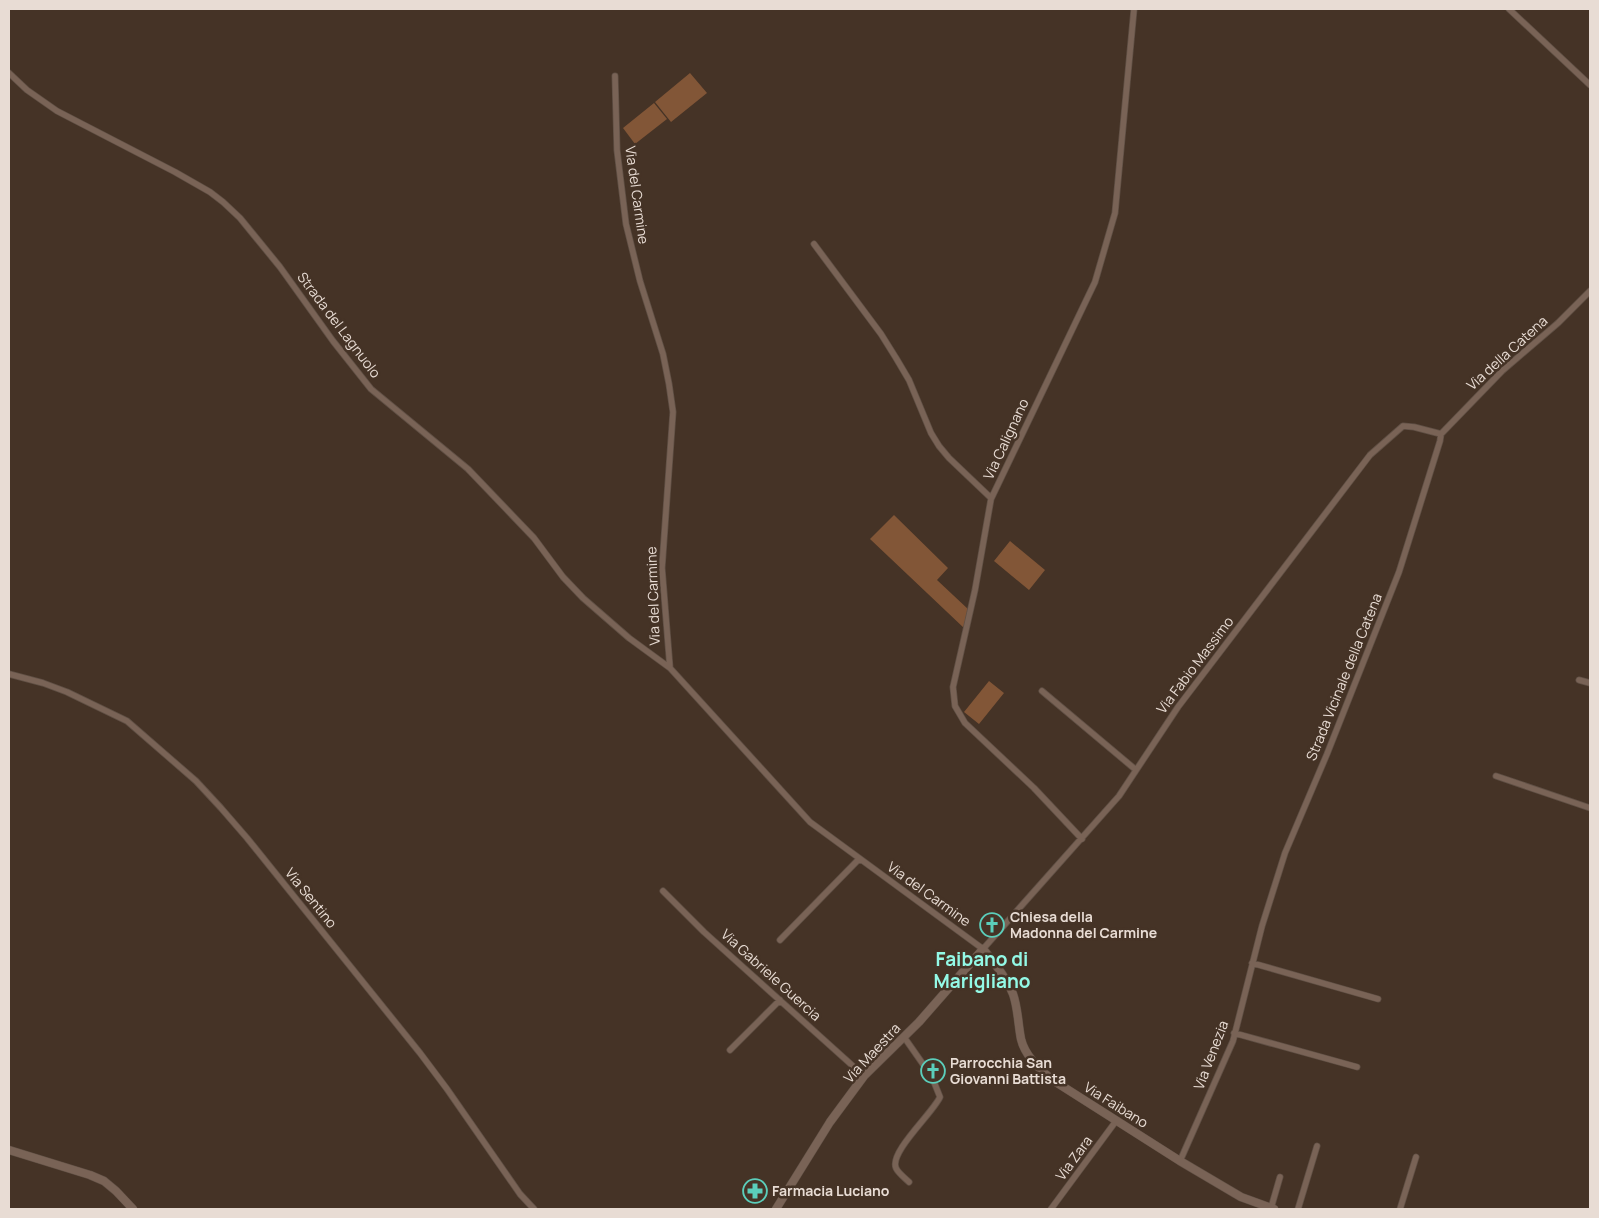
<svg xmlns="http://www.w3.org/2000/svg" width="1599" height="1218" font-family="Manrope,sans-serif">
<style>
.green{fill:#825637}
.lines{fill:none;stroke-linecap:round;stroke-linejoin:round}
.street-casing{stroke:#605045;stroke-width:7}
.secondary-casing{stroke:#605045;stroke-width:9}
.street{stroke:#796356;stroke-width:5.5}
.secondary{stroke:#796356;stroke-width:8}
.labels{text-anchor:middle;stroke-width:5;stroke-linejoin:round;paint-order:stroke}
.street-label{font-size:14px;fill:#e8dcd4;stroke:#453326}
.poi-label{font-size:14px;font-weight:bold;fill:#e8dcd4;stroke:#453326;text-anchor:start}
.district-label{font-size:19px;font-weight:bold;fill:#93f9e6;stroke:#453326}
</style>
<rect width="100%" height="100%" fill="#453326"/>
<path class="green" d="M690,73L707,93L671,122L655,102Z
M654,103L667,119L635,144L623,128Z
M894,515L948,568L937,580L969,610L965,629L870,539Z
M1010,541L1045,570L1029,590L994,561Z
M989,681L1004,693L979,724L964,712Z"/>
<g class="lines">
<g class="street-casing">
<path id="street" d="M1509,9L1590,85
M9,73L27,90L57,111L175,172L210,192L223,202L240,218L280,267L333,341L371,389L468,469L534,538L563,577L583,598L629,638L670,668
M615,76L617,150L626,224L640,281L663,354L669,384L673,412L662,568L670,668L810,822L983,949L1119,796L1178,707L1370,455L1403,426L1414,427L1441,434
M814,244L881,334L896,358L909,380L931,433L939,446L949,458L991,498
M1441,434L1502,371L1558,323L1590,291
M9,674L43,683L67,692L127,721L196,781L221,808L247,838L420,1053L447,1089L520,1194L534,1209
M1579,680L1590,683
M1042,691L1136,770
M1496,776L1590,808
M1082,839L1034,788L965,723L955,706L953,687L975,590L991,499L1095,282L1115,213L1134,9
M663,891L704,932L864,1076
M780,940L859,859
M1252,963L1378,999
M1234,1033L1357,1067
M904,1037L932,1077L940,1097C933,1113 889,1152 896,1168C898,1173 905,1178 909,1182
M730,1050L780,1000
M1180,1161L1233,1041L1262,926L1285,853L1327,754L1399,572L1440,441L1441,434
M1271,1208L1280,1177
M1051,1209L1116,1121
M1298,1209L1317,1146
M1400,1209L1416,1157"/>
</g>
<g class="secondary-casing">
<path id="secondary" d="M9,1150L90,1175L104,1181L116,1191L133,1209
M776,1209L830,1122L864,1076L919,1022L983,949C994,962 1006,977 1013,994C1018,1008 1018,1024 1021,1039C1025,1056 1039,1068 1051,1079L1180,1161L1241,1197L1274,1209"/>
</g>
<use href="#street" class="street"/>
<use href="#secondary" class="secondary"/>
</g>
<defs>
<g id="church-ring" transform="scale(1.25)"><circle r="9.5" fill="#453326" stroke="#5bcebb" stroke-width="1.5"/><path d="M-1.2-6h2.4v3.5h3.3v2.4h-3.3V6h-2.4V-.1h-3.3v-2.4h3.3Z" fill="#5bcebb"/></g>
<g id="pharmacy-ring" transform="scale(1.25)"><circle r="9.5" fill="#453326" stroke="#5bcebb" stroke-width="1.5"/><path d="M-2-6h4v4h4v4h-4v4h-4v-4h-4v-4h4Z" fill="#5bcebb"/></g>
</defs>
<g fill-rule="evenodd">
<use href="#church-ring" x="992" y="925"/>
<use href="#church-ring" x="933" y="1071"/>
<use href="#pharmacy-ring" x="755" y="1191"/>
</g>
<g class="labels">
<g class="street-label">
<text transform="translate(637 195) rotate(82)" y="5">Via del Carmine</text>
<text transform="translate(339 325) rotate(53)" y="5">Strada del Lagnuolo</text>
<text transform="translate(1507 353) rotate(-42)" y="5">Via della Catena</text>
<text transform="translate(1006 439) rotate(-65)" y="5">Via Calignano</text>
<text transform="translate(653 596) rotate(-92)" y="5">Via del Carmine</text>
<text transform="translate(1195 665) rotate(-53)" y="5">Via Fabio Massimo</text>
<text transform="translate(1344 677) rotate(-68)" y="5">Strada Vicinale della Catena</text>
<text transform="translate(929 894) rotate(36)" y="5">Via del Carmine</text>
<text transform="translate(311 898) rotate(51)" y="5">Via Sentino</text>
<text transform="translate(771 975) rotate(42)" y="5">Via Gabriele Guercia</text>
<text transform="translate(872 1053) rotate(-47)" y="5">Via Maestra</text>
<text transform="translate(1211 1055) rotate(-69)" y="5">Via Venezia</text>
<text transform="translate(1116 1105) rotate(32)" y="5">Via Faibano</text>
<text transform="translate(1074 1158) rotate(-54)" y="5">Via Zara</text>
</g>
<g class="poi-label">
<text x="1010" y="922">Chiesa della<tspan x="1010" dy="16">Madonna del Carmine</tspan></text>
<text x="950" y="1068">Parrocchia San<tspan x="950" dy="16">Giovanni Battista</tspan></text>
<text x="772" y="1196">Farmacia Luciano</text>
</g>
<g class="district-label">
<text x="982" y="966">Faibano di<tspan x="982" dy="22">Marigliano</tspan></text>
</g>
</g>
<rect width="1599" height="1218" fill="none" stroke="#e8dcd4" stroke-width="20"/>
</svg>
